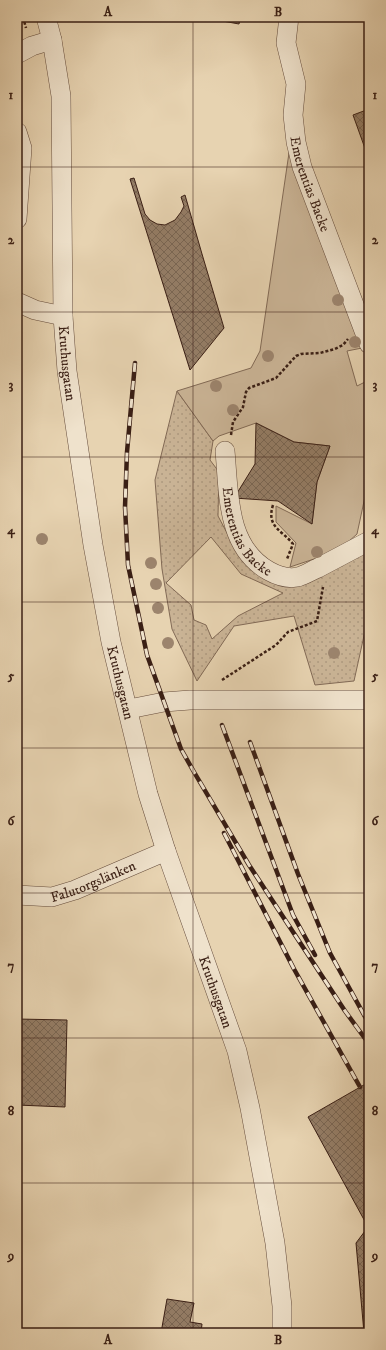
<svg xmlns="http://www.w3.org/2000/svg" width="386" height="1350" font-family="'IM FELL DW Pica',serif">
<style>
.grass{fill:url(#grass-dots);stroke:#826a56;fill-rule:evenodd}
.park{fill:#cab496;stroke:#826a56}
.building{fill:url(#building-cross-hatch);stroke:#3a1f15}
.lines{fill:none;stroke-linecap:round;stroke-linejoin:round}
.minor-casing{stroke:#654c3c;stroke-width:20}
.path{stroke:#3a1f15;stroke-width:2.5;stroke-dasharray:3 2;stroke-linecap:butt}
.minor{stroke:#efe2cc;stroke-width:19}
.rail-casing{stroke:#3a1f15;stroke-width:4.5}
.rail{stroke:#efe2cc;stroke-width:3;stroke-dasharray:9;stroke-linecap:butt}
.tree{fill:#9c846d}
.grid{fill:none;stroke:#3a1f15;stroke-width:1;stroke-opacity:0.55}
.labels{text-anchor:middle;stroke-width:3;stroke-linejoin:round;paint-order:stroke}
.street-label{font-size:14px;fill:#3a1f15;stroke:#efe2cc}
.neatline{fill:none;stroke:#3a1f15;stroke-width:1.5}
.grid-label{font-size:13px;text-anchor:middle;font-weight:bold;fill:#3a1f15}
</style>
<defs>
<pattern id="grass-dots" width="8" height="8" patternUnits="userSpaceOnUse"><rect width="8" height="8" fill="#cab496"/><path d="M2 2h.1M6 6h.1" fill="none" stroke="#ae9a80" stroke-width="1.8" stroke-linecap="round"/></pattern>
<pattern id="building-cross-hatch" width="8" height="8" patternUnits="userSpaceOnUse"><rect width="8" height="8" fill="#947d66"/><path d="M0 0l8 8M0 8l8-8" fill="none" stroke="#7a6653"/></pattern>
</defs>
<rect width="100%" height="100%" fill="#e7d3b1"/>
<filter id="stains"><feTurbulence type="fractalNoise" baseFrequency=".005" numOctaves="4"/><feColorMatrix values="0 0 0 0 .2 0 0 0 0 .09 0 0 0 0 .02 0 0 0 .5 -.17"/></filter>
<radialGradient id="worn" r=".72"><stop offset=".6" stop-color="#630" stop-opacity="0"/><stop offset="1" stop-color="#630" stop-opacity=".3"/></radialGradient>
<path class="grass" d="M177,391L213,441L210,460L219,472L218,516L235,548L267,578L369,550V613L354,681L315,685L294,616L234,626L197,681L172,629L162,569L155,480ZM211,537L241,574L283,593L238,616L212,639L206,625L194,620L191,605L166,583Z"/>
<path class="park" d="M290,146L362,348L347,351L357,386L369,380V478L357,534L338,551L290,567L296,543L276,522V506L312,524L317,482L330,446L294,442L256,423L219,436L213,441L177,391L251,368L260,351Z"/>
<path class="building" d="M217,17H241L239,24L217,20Z
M369,109V153L367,154L353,115Z
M134,178L145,214L150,220L157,224L165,225L175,220L181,212L184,206L181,197L185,195L202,254L224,328L190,370L130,179Z
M256,423L294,442L330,446L317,482L312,524L278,501L234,498L255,464Z
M17,1019L67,1020L65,1107L17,1105Z
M369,1082V1333H364L356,1243L368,1227L308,1117Z
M167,1299L194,1303L190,1322L202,1324L201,1333H161Z"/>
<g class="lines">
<g class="minor-casing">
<g id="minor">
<path id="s1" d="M46,17L52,40L61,96L63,316L67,371L93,545L111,642L148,794L166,851L237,1051L250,1108L275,1243L282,1306V1333"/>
<path id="s2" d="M289,17L286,43L296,84L293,115L296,142L302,167L369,344"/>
<path d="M17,54L32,46L52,40"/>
<path d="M17,132L22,148L17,219"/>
<path d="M17,302L35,310L63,316"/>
<path id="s3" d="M225,451C229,493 226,547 269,571C278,576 288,579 298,577C305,575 311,571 318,568C335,559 352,550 369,541"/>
<path d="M129,709L164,702L190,700H369"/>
<path id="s4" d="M17,895L52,897L75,890L166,851"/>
</g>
</g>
<path class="path" d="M23,17L26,28
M231,435L233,422L243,407L246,392L249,388L276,378L296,356L301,354L320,353L335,349L343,345L348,339
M273,505C266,527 282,530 293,544L287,559
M222,680L276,645L288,632L317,621L323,587"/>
<use href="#minor" class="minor"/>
<g class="rail-casing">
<path id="rail" d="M135,363L127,452L125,507L128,565L147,655L181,749L194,772L249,865L345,1011L369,1044
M222,725L293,915L315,955
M250,742L298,874L330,953L369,1024
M224,833L294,969L360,1087"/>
</g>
<use href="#rail" class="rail"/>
</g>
<g class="tree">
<circle cx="338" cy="300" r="6"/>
<circle cx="355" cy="342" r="6"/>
<circle cx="268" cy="356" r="6"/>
<circle cx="216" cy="386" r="6"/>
<circle cx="233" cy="410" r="6"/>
<circle cx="42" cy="539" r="6"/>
<circle cx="317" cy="552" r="6"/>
<circle cx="151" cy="563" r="6"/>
<circle cx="156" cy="584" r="6"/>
<circle cx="158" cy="608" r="6"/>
<circle cx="168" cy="643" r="6"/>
<circle cx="334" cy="653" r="6"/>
</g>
<path class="grid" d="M193,17V1333M17,167H369M17,312H369M17,457H369M17,602H369M17,748H369M17,893H369M17,1038H369M17,1183H369"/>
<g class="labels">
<g class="street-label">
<text dy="5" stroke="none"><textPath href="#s2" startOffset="171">Emerentias Backe</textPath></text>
<text dy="5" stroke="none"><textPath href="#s1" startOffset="348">Kruthusgatan</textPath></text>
<text dy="5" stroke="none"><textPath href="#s3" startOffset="86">Emerentias Backe</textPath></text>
<text dy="5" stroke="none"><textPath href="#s1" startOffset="672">Kruthusgatan</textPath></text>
<text dy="5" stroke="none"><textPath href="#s4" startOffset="79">Falutorgslänken</textPath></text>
<text dy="5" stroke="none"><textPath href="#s1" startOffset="996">Kruthusgatan</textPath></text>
</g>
</g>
<rect width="386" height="1350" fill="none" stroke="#e7d3b1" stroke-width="44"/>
<rect x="22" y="22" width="342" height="1306" class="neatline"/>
<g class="grid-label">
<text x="108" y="16">A</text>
<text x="278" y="16">B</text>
<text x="11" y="99">1</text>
<text x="375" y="99">1</text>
<text x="11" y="244">2</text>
<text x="375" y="244">2</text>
<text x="11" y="389">3</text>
<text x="375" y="389">3</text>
<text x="11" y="534">4</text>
<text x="375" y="534">4</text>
<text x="11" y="680">5</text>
<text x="375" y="680">5</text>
<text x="11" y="825">6</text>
<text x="375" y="825">6</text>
<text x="11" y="970">7</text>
<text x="375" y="970">7</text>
<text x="11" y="1115">8</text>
<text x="375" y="1115">8</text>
<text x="11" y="1260">9</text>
<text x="375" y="1260">9</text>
<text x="108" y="1344">A</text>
<text x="278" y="1344">B</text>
</g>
<rect width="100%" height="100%" filter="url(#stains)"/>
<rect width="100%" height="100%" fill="url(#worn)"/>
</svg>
